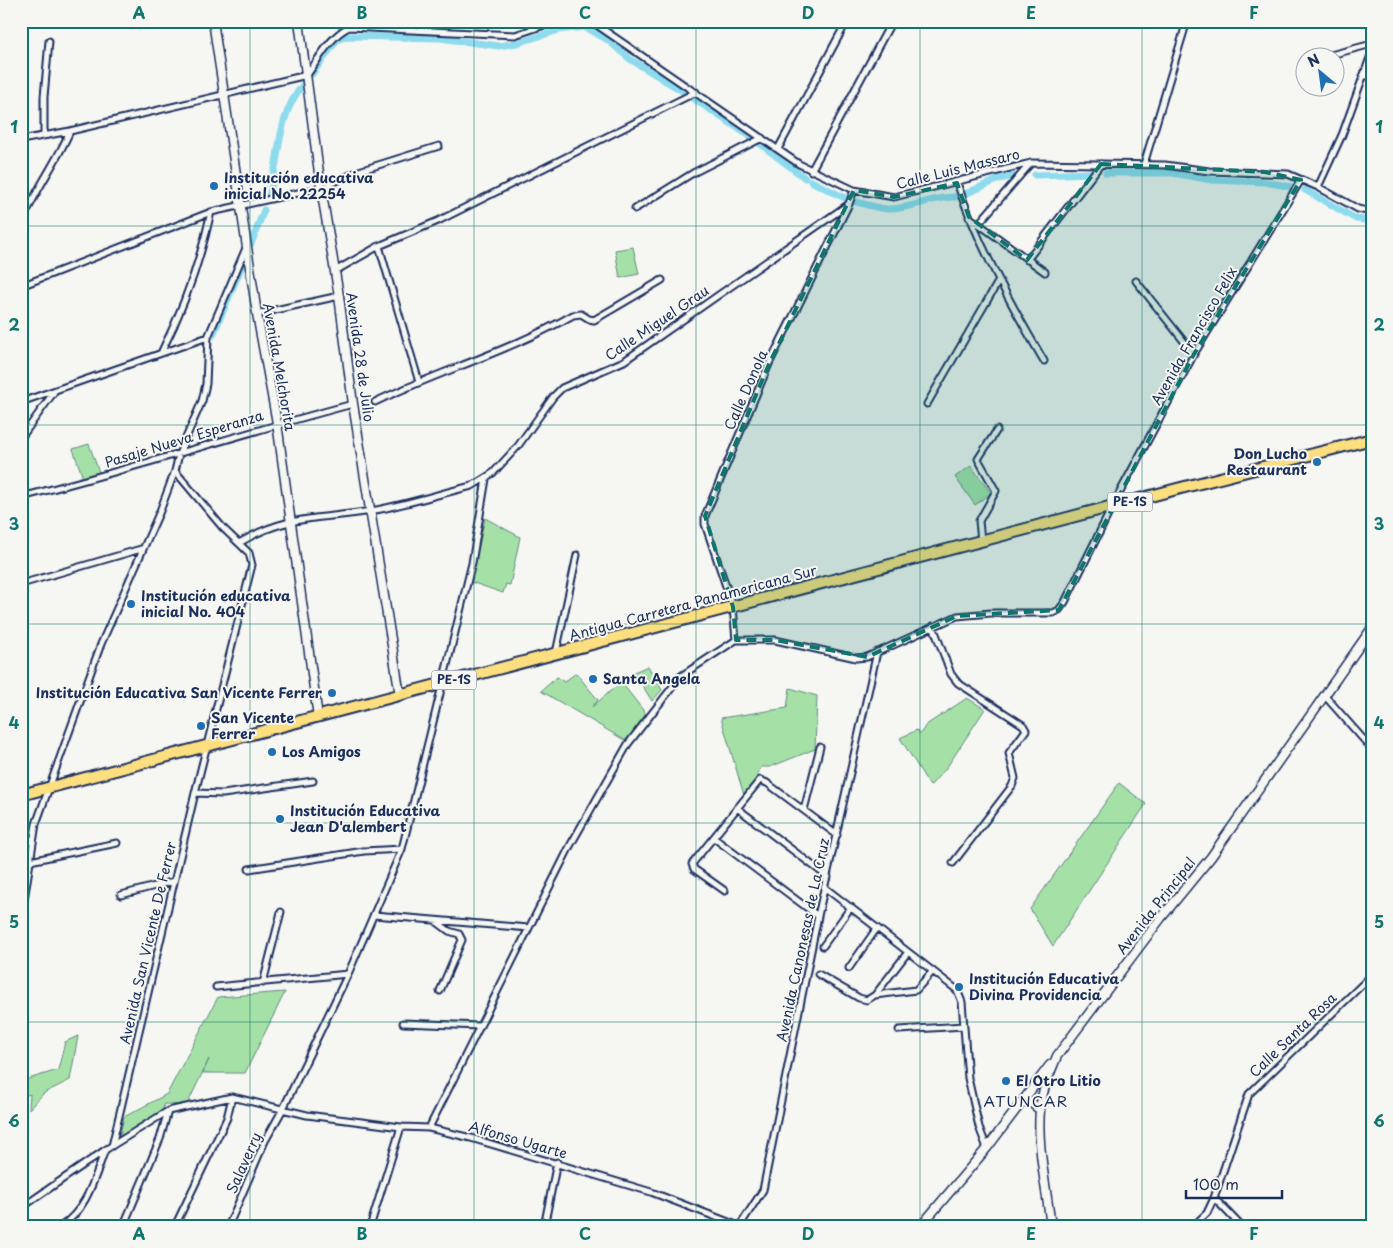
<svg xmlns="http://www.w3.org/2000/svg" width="1393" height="1248" font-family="'Playpen Sans',sans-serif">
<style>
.green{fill:#a5e1a7;stroke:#608882}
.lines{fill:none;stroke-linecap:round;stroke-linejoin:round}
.canal{stroke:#8edbee;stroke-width:7}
.street-casing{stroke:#1b2f5e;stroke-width:9}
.secondary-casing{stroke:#1b2f5e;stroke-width:11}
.highway-casing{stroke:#1b2f5e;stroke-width:14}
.street{stroke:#f6f6f2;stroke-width:5}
.secondary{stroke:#f6f6f2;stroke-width:8}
.highway{stroke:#fedf80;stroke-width:10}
.marked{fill:#0f766e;fill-opacity:0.2;stroke:#0f766e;stroke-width:4;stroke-dasharray:10 6;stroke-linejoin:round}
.grid{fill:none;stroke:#0f766e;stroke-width:1;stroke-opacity:0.55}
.poi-dot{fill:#1f6fb2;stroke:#f6f6f2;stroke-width:2}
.labels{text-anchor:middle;stroke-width:4;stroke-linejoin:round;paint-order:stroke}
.shield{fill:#f6f6f2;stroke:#5d6b8a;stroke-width:1}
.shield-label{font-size:12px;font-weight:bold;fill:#1b2f5e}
.street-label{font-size:14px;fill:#1b2f5e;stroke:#f6f6f2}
.poi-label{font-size:14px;font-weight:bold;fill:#1b2f5e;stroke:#f6f6f2;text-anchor:start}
.neighbourhood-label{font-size:15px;letter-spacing:1px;fill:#1b2f5e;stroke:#f6f6f2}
.neatline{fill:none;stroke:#0f766e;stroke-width:2}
.grid-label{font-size:16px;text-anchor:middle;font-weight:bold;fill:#0f766e}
</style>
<rect width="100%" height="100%" fill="#f6f6f2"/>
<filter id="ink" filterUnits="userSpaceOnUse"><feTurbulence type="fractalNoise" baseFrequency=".02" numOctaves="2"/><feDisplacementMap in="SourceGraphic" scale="10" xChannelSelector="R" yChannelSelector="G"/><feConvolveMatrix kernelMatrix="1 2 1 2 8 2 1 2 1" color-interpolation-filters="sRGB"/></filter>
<g filter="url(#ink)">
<path class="green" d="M633,247L639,274L620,278L615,250Z
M89,444L100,475L84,481L73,449Z
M971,466L991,493L975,505L955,477Z
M485,518L520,537L510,585L506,584L503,593L471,582Z
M648,666L662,690L652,701L634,672Z
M576,673L598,700L592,707L621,682L646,714L626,741L541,691L557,677L564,682Z
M790,688L817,696L815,749L770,767H761L746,802L721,718L787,708Z
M967,698L985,709L947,767L930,786L900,738L917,730L920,734L926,725Z
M1119,783L1146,804L1053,946L1030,909Z
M285,992L245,1073H203L209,1059L187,1105L164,1104L161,1117L118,1143L124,1117L167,1094L218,997Z
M78,1036L70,1080L44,1093L29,1109L30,1094L23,1096L25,1080L58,1070L65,1042Z"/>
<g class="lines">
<path class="canal" d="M312,74L337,40L346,36L440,38L499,46L517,43L559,30L584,27L608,40L630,59L684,92
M691,97L750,136
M759,143L805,178
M1106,173H1173L1212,180L1265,182L1292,187
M1035,175L1093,173
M811,181L847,199
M1305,190L1356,219L1372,221
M965,194L999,179L1013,176
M269,196C280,160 276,116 303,85
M853,201C864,204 876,208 887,209C910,210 932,196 956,197
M251,244L264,210
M213,335L244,261"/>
<g class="street-casing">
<path id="street" d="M591,21L799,164L854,190L894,197L1031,163L1165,165L1209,171L1288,174L1318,187L1358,209L1372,212
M1323,57L1372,44
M1363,76H1372
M44,135V97L49,41
M21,140L70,131
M778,149L847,21
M1144,164L1187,21
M811,171L892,21
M957,183C979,246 1010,303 1044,361
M1318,187L1342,135L1372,52
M635,209L693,173L762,138
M969,217L1045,272
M980,222L1030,164
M21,225C34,191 56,164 70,131L307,75C319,59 330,36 349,27L515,35L557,21
M379,246L419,382
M1027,260L1101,164
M335,271L379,246L438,221L696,92
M1136,281L1194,354
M21,286L211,212L321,188L359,171L439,146
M257,314L339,296
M162,351C185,305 200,262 211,212
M21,402L208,337
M375,402C440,371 510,351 573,315L581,314L589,319L594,320L662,280
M927,404L998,282
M21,438L54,392
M21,497C133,469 242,433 353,404
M981,541L979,521L996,491L978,459L997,430
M239,543C287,514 319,520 371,511C405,505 438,494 472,486L493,473L518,446L553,397L562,388L624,361L849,204
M21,584L141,549
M933,626L951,674L958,683L1023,725L1026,730L1009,753L1015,778L1012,786L953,863
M736,640H775L856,658L867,657L957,616L991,613H1053L1059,610L1065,602L1112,507L1194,354L1301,180
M736,640L733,607L705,524V516L769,364L849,204L854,190
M556,653L577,555
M1325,696L1372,749
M195,793L223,794L313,781
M737,808L828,877
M804,810L820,747
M714,838L818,916
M21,846L33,839
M30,861L117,843
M249,869L364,851L402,849
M824,887L952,986L957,990L962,1002L968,1078L979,1127L987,1148
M725,891L694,869L692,864L760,780L767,783L837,835
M121,895L174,881
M374,915L529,928
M21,919L36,824L101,644L160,511L175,471L179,454L202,401L206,384L208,337L246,248
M437,922L449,931L459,934L462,940L440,991
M823,946L851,907
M849,968L877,928
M818,974L859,998L867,1000L875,995L908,952
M263,983L281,912
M216,987L348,974
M875,995L916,990L933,971
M403,1023L480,1026
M899,1030L964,1026
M429,1128L570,846L628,744L681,676L736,640
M112,1146L195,793L252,565L249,553L223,528L175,471
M1214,1198L1242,1227
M21,1208L105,1150L168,1111L232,1097L307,1115L401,1127L429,1128L471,1138L651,1192L739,1226
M175,1226L227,1118L232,1097
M60,1227C87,1210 94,1179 105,1150
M123,1227L160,1139L168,1111
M228,1227L265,1141L283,1109L348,974L402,849L472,563L486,479
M370,1227L401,1127
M544,1227L557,1162
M739,1227L763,1190L818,916L877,652
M1192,1227L1207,1213L1214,1198L1249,1094L1372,975"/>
</g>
<g class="secondary-casing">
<path id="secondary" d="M213,21L257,314L277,423L318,717
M299,21L321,188L339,296L353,404L400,695
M1022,1102H1030L1040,1110
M920,1227L987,1148L1050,1065
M1051,1227C1047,1191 1035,1138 1041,1103C1043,1087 1051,1071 1057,1056L1161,918L1211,857L1372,628"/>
</g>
<g class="highway-casing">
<path id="highway" d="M21,795L1177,489L1372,439"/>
</g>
<use href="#street" class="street"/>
<use href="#secondary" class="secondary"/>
<use href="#highway" class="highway"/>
</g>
</g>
<path class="marked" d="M1101,164L1265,172L1301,180L1194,354L1059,610L957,616L867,657L775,640H736L733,607L705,516L769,364L854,190L894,197L957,183L969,217L1027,260Z"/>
<path class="grid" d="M250,21V1227M474,21V1227M696,21V1227M920,21V1227M1142,21V1227M21,226H1372M21,425H1372M21,624H1372M21,823H1372M21,1022H1372"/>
<g class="poi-dot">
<circle cx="214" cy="186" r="5"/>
<circle cx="1317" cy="462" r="5"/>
<circle cx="131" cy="604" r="5"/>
<circle cx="593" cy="679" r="5"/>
<circle cx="332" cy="693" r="5"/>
<circle cx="201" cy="726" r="5"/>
<circle cx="272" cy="752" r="5"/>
<circle cx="280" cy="819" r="5"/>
<circle cx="959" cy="987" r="5"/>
<circle cx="1006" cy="1081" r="5"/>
</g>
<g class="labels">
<g class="shield">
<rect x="1107.5" y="492.5" width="45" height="19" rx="4"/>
<rect x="431.5" y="670.5" width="45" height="19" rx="4"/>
</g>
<g class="shield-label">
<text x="1130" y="506">PE-1S</text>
<text x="454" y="684">PE-1S</text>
</g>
<g class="street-label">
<text transform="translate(958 169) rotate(-14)" y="5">Calle Luis Massaro</text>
<text transform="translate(657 323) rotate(-34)" y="5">Calle Miguel Grau</text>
<text transform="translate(1194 336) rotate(-60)" y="5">Avenida Francisco Felix</text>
<text transform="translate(360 357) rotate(82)" y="5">Avenida 28 de Julio</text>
<text transform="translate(279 367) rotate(80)" y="5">Avenida Melchorita</text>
<text transform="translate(746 390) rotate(-66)" y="5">Calle Donola</text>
<text transform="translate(184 439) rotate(-17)" y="5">Pasaje Nueva Esperanza</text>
<text transform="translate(693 603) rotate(-15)" y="5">Antigua Carretera Panamericana Sur</text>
<text transform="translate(1156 906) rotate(-52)" y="5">Avenida Principal</text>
<text transform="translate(803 940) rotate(-78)" y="5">Avenida Canonesas de La Cruz</text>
<text transform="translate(148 943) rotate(-77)" y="5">Avenida San Vicente De Ferrer</text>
<text transform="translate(1293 1035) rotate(-44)" y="5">Calle Santa Rosa</text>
<text transform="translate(518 1140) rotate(16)" y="5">Alfonso Ugarte</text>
<text transform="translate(244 1163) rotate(-66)" y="5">Salaverry</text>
</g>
<g class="poi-label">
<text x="224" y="183">Institución educativa<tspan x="224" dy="16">inicial No. 22254</tspan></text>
<text x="1307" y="459" text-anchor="end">Don Lucho<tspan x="1307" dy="16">Restaurant</tspan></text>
<text x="141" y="601">Institución educativa<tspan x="141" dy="16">inicial No. 404</tspan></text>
<text x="603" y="684">Santa Angela</text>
<text x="322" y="698" text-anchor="end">Institución Educativa San Vicente Ferrer</text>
<text x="211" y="723">San Vicente<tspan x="211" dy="16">Ferrer</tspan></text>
<text x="282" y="757">Los Amigos</text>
<text x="290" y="816">Institución Educativa<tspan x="290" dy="16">Jean D'alembert</tspan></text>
<text x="969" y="984">Institución Educativa<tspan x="969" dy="16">Divina Providencia</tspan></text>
<text x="1016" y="1086">El Otro Litio</text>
</g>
<g class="neighbourhood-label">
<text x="1026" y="1107">ATUNCAR</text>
</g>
</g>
<rect width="1393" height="1248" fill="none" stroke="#f6f6f2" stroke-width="55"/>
<g transform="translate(1320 72) rotate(331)"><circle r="24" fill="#f6f6f2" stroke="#9ea6b7"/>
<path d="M0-4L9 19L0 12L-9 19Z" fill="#1f6fb2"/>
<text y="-8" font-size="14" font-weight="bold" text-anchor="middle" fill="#1b2f5e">N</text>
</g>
<path d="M1186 1190v8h96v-8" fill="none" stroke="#1b2f5e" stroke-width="2.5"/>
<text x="1193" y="1190" font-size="15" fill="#1b2f5e" stroke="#f6f6f2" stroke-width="4" paint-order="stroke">100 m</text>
<rect x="28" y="28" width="1338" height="1192" class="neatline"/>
<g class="grid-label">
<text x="139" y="19">A</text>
<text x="362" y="19">B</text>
<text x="585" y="19">C</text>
<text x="808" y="19">D</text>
<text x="1031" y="19">E</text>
<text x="1254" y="19">F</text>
<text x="14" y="133">1</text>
<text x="1379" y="133">1</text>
<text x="14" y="331">2</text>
<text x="1379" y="331">2</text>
<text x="14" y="530">3</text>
<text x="1379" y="530">3</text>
<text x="14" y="729">4</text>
<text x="1379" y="729">4</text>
<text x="14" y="928">5</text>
<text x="1379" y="928">5</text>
<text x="14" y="1127">6</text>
<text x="1379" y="1127">6</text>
<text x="139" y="1240">A</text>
<text x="362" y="1240">B</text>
<text x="585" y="1240">C</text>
<text x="808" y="1240">D</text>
<text x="1031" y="1240">E</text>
<text x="1254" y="1240">F</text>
</g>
</svg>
